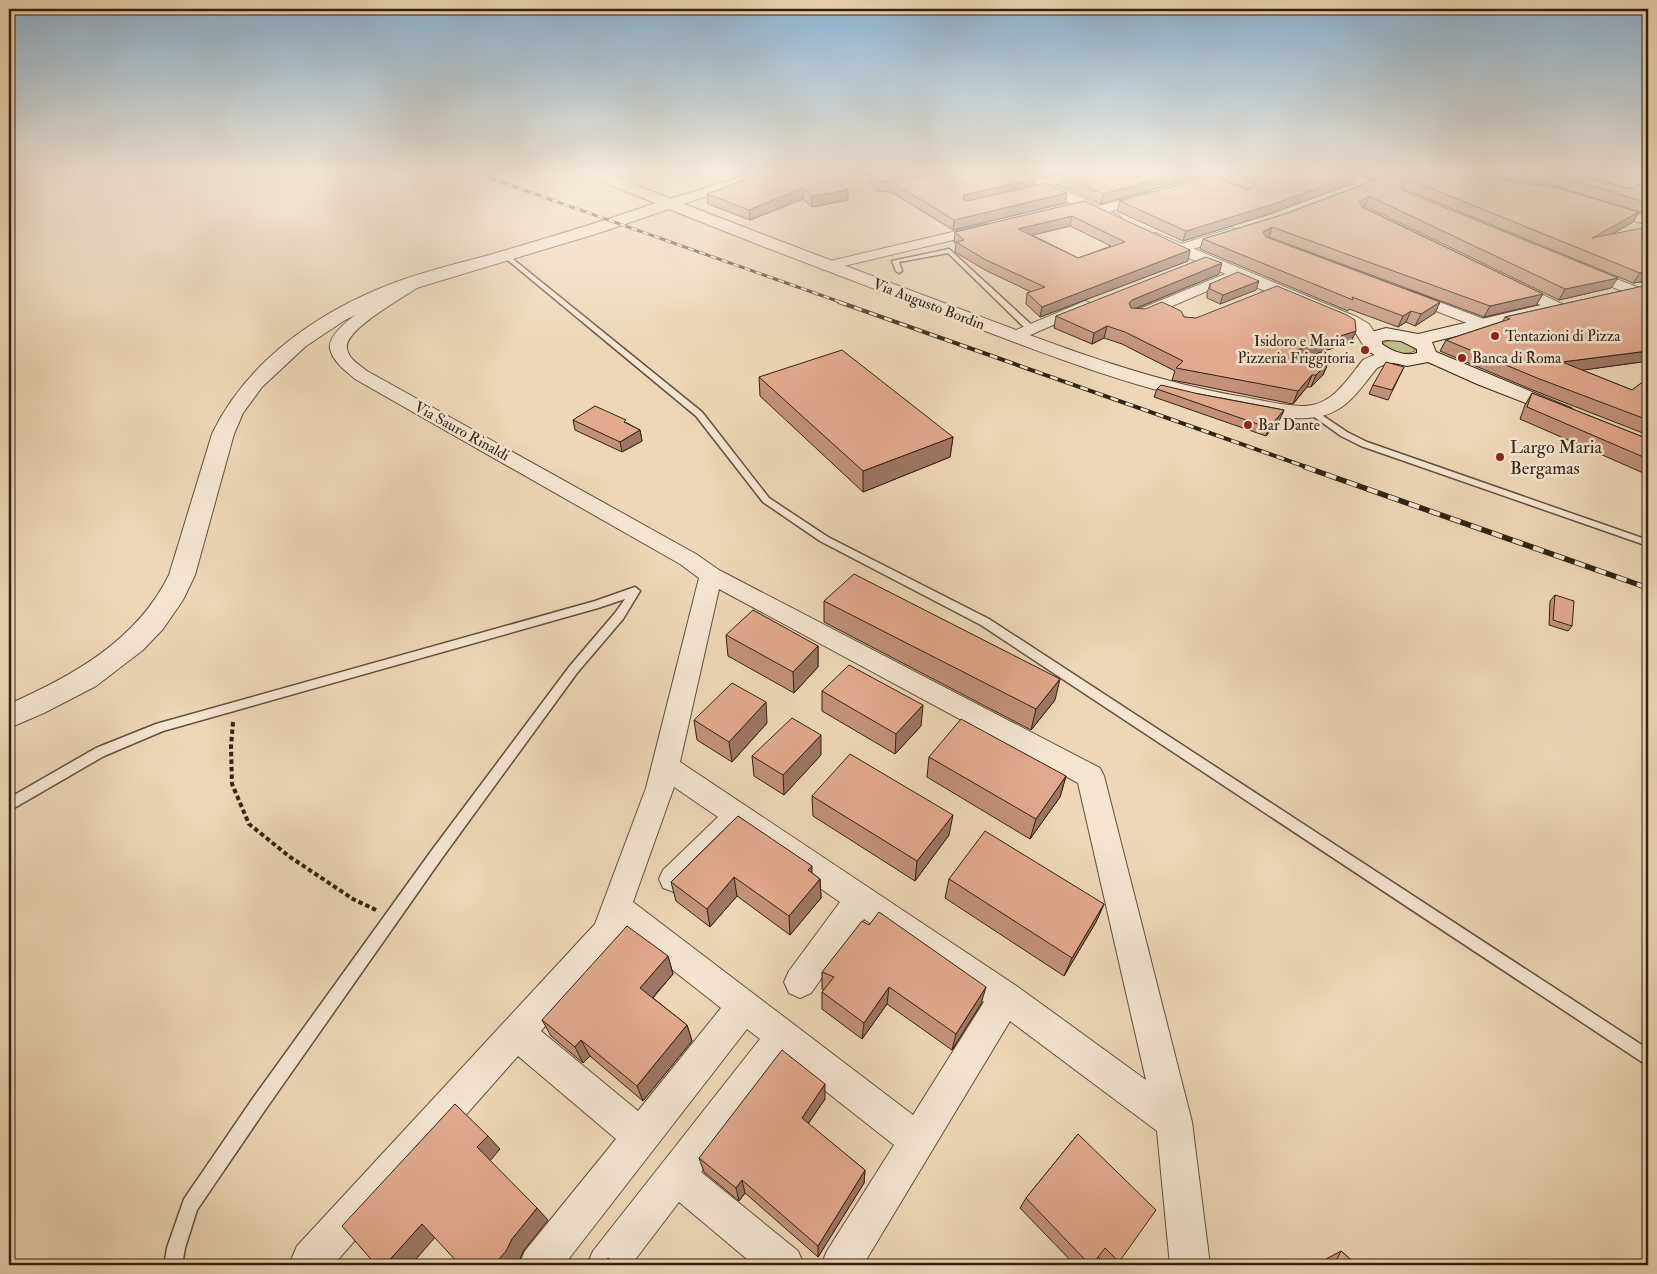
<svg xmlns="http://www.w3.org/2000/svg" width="1657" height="1274" font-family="'IM FELL Double Pica',serif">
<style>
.green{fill:#bebc8b;stroke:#786f4e}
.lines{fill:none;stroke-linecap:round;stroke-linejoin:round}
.service-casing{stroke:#614f3a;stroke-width:3}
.minor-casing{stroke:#614f3a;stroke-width:2}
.tertiary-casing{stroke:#614f3a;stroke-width:2}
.secondary-casing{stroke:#322211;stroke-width:2}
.path{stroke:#322211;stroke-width:4;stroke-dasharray:4.5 3;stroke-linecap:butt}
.service{fill:#f4e4d0;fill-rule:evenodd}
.minor{fill:#f4e4d0;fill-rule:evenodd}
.tertiary{fill:#f4e4d0;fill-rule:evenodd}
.secondary{fill:#f4e4d0;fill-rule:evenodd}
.rail-far2-casing{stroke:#322211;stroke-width:3}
.rail-far1-casing{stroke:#322211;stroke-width:4}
.rail-casing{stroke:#322211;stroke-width:5.5}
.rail-far2{stroke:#f4e4d0;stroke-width:2;stroke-dasharray:6;stroke-linecap:butt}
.rail-far1{stroke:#f4e4d0;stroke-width:2.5;stroke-dasharray:8;stroke-linecap:butt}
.rail{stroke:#f4e4d0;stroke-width:4;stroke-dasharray:11;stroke-linecap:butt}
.wall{fill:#c29179;stroke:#322211;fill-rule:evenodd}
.shaded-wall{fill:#9e7663;stroke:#322211}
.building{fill:#e1a98d;stroke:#322211;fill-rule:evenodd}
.poi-dot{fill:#8f2418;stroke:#f4e4d0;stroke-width:2}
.labels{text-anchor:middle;stroke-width:5;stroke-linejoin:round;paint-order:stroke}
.far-street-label{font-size:15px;fill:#322211;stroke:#f4e4d0}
.far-poi-label{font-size:15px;fill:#322211;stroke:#f4e4d0;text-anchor:start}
.poi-label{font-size:18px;fill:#322211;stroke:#f4e4d0;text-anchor:start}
</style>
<rect width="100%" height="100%" fill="#eed6b6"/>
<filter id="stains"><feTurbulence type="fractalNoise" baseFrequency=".004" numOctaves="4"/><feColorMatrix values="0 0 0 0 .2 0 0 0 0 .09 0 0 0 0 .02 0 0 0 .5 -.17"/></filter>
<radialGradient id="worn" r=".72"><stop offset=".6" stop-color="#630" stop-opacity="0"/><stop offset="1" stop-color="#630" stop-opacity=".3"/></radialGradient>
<path class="green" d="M1399,339L1415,347V351C1404,356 1391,352 1383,344L1386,340Z"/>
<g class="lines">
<g class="service-casing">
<path id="service" d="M949,249L1034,327V331H1028L948,253L899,262L902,271L899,273L896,271L892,261Z
M504,255H508L702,412L769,498L828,537L989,619L1648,1049V1066L981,625L820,541L763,502L696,416L504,257Z
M1313,409L1347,432L1367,442L1648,540V546L1361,446L1341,436L1310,414V410Z
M635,587L640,591L623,619L577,673L442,858L263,1113L197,1210L185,1248L182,1265H164L167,1248L184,1199L251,1101L432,850L569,667L615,613L625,599L598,608L163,731L104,756L9,811V798L96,748L156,724L595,601Z"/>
</g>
<g class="minor-casing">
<path id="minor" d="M758,172H777L775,175L676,206H666L665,203L666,200Z
M1078,172H1101L1099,175L1038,188L1032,184L1034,181Z
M1358,176L1373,181L1375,184L1373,187L1345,197H1335L1334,194L1335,191L1357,184L1352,180Z
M1150,192L1155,193L1156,196L1155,199L1097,215L1090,211L1092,208Z
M1606,204L1648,217V225L1601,211L1599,208L1601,205Z
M986,224L993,228L991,231L827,270L822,269L820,266L822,263Z
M1233,228L1240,232L1238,235L1180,253L1175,252L1173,249L1175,246Z
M1585,267L1637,287L1640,290L1637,293H1627L1580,274L1578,271L1580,268Z
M1237,269L1242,270L1244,273L1242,276L1142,319H1130L1128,316L1130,313Z
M418,277L423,278L425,281L423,284C408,295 344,329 347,348C348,359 360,365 367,371L696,554L719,570L1100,768L1104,776L1192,1122L1210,1265H1170L1157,1131L1010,1021L863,1265H821L827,1251L894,1145L786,1060L701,1172L798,1251L804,1265H754L679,1202L631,1265H587L593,1251L760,1039L747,1029L564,1265H519L525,1251L616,1139L518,1056L335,1263L336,1265H294L291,1260L297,1246L595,924L646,788L699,578L680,564L355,379C346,371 333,362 330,349C325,326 396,290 413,278ZM719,589L1078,783L1146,1080L1018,987L680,762ZM674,787L718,817L663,870L659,879L663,888L674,892L685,888L740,833L840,902L789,971L784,982L789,993L800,998L811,993L864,919L984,1002L913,1115L633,902ZM623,931L721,1008L638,1111L541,1031L618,943Z
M1512,280L1562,304L1564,307L1562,310H1550L1507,288L1504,285L1507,282Z
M1408,290L1489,321L1491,324L1489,327H1477L1403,298L1400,295L1403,292Z
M1085,301L1090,303L1093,306L1090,309L1021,339H1009L1007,336L1009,333Z"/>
</g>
<g class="tertiary-casing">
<path id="tertiary" d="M583,172H603C718,218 835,262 952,306C1046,341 1140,379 1238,396C1258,399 1294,409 1312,405C1335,401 1349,377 1363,360C1374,354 1389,350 1401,353L1404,357L1401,361L1383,365L1377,368C1359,390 1346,413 1316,417C1290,422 1259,412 1233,408C1136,390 1043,353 951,318C857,282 762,247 669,209L599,233L403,292L345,320L306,346L262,387L243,413L234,434L195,575L183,600L163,629L143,650L96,686L44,713L9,728V704C73,676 137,640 169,575L212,434C246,362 318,312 391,284C427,270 466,262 503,251C554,236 605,221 655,203L585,175Z
M1008,172H1026L1118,215L1121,218L1118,221H1108L1010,175Z
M1156,233L1357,317L1369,324L1382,344L1379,348L1372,350L1365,348L1355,332L1343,325L1150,241L1148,238L1150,235Z"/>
</g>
<g class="secondary-casing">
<path id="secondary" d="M1541,305L1547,306L1550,310L1547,314L1432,342L1436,352L1571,408L1575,412L1571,416L1564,418L1477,384L1428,362L1407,366L1385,361L1366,350L1363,340L1368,333L1386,328L1418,334ZM1387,340L1401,341L1417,349V353C1405,357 1392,351 1382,344V341Z"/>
</g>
<path class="path" d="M233,722L231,747L232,784L249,824L290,857L353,899L376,910"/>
<use href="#service" class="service"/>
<use href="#minor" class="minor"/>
<use href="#tertiary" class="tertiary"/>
<use href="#secondary" class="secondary"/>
<g class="rail-far2-casing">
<path id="rail-far2" d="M473,172L843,303"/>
</g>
<g class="rail-far1-casing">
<path id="rail-far1" d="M839,302L1309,468"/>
</g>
<g class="rail-casing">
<path id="rail" d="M1305,467L1648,588"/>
</g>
<use href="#rail-far2" class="rail-far2"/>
<use href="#rail-far1" class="rail-far1"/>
<use href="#rail" class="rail"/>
</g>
<path class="wall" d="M766,172L848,200L812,207L803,199L750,220L708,204L707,194Z
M865,172H898L910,179L1034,186L1066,203L953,230L891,192L876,191L865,174Z
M903,172H941L911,177Z
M1031,172H1069L1043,177Z
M1079,172H1469L1494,179L1636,211L1555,186L1491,177L1472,172H1570L1630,189L1648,182V215L1639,212L1633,222L1612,234L1648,281L1633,283L1404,189L1402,190L1611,288L1559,300L1365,206L1363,207L1543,294L1536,305L1484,317L1269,237L1267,238L1440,302L1435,313L1415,326L1406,322L1398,327L1349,309L1348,311L1200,249L1203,239L1285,214L1374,180V179L1357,174L1353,183L1270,214L1183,241L1117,211L1120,201L1249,189L1208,174L1101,204L1060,185L1062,175Z
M1084,201L1188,261L1040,317L1026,304L1027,293L1031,292L985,270L955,252L956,244L954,242L955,232ZM1070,226L1111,246L1078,258L1032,235Z
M1219,274L1135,309L1184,317L1351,342L1309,356L1328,363L1323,375L1311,387H1307L1293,404L1172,380L1175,371L1122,344L1104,338L1092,344L1054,328L1056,316Z
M1210,284L1256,290L1220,304L1207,298V293Z
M1648,285V361L1582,370L1632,390L1648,378V435L1530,389L1440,351L1446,340L1503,321L1505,317Z
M1404,367L1388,400L1369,394L1373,385Z
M759,377L953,437L950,457L863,492L760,396Z
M1157,389L1199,394L1284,410L1280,419L1266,436L1154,397Z
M1532,393L1648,439V475L1520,419L1525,405Z
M573,420L627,423L640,430L642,441L622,452L575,430Z
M1555,595L1572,626L1568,631L1549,625L1550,601Z
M824,601L1055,700L1031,730L824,622Z
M726,635L818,646V667L794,693L728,656Z
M822,691L921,726L895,754L822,711Z
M694,720L767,723L732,762L697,740Z
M821,755L784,795L754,776L752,756Z
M929,757L1066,776L1060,797L1030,839L927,777Z
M812,796L949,835L915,881L813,816Z
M738,816L820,879L821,898L790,935L737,896L710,927L676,901L671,882Z
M949,879L1104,904L1096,922L1064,976L945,898Z
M668,956L673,974L653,998L687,1025L692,1041L643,1101L590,1056L583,1063L551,1036L542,1020Z
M822,972L981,1004L952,1050L887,1004L862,1039L822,1009V992L824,990L822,989Z
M825,1099L808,1124L865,1170L864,1183L818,1257L745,1193L739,1201L704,1172L699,1158Z
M1078,1134L1119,1262L1116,1265H1106L1098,1257L1092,1265H1075L1020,1208L1026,1198Z
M1341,1251L1357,1265H1323L1326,1259Z
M1317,1259L1323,1265H1306Z"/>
<path class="shaded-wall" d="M912,172H941L911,177Z
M1044,172H1069L1043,177Z
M1184,172H1209L1208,174L1101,204L1103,194Z
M1353,172H1358L1353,183L1270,214L1183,241L1186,231Z
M1035,179L1034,188L963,205L964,195Z
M1408,179L1404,189L1397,191L1401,182Z
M803,188V199L750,220L749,210Z
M848,190V200L812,207V196Z
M1067,193L1066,203L953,230L954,220Z
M1369,196L1365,206L1355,212L1359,202Z
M1639,212L1633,222L1586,248L1592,238Z
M1072,216L1070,226L1017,239L1018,229Z
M1272,227L1269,237L1259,243L1263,232Z
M1190,250L1188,261L1040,317L1042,307Z
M1222,263L1219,274L1129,311V303L1132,300Z
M1648,271V281L1633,283L1640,273Z
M1618,278L1611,288L1559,300L1565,289Z
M1259,281L1256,290L1220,304L1223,295Z
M1543,294L1536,305L1484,317L1490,306Z
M1440,302L1435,313L1415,326L1421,314Z
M1411,311L1406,322L1398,327L1403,316Z
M1107,326L1104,338L1092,344L1094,333Z
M1356,331L1351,342L1289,363L1294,351Z
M1648,351V361L1555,374L1562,362Z
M1328,363L1323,375L1311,387L1316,375Z
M1312,375L1307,387L1293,404L1298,391Z
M1284,410L1280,419L1266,436L1269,428Z
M640,430L642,441L622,452L620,442Z
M953,437L950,457L863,492V471Z
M818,646V667L794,693L793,672Z
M1060,679L1055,700L1031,730L1036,709Z
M766,702L767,723L732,762L729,742Z
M923,705L921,726L895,754L896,734Z
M821,735V755L784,795L783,775Z
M1066,776L1060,797L1030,839L1036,819Z
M953,815L949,835L915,881L917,861Z
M812,866V885L808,870Z
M734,877L737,896L710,927L707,909Z
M820,879L821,898L790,935L789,916Z
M1104,904L1096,922L1064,976L1072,958Z
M668,956L673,974L646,1005L640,988Z
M889,987L887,1004L862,1039L864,1023Z
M986,987L981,1004L952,1050L956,1034Z
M687,1025L692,1041L643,1101L637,1086Z
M581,1040L590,1056L583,1063L575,1047Z
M825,1084V1099L802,1132V1118Z
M488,1136L500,1149L490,1161L477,1147Z
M865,1170L864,1183L818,1257V1246Z
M742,1180L745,1193L739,1201L736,1188Z
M537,1208L548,1220L524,1250L519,1261L515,1265H494L512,1239Z
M422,1224L437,1235L411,1265H385Z"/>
<path class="building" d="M766,172H824L848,190L812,196L803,188L749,210L707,194Z
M870,172H898L910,179L953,172H1021L1035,179L964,195L963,199L967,201L1046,183L1067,193L954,220L892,182L876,181Z
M1079,172H1184L1103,194L1062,175Z
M1231,172H1355L1357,174L1274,204L1186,231L1120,201L1211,176L1247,190L1255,186V181Z
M1379,172H1469L1494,179L1557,188L1639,212L1592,238L1648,227V271L1640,273L1408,179L1401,182L1400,186L1402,190L1618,278L1565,289L1369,196L1359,202L1362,207L1543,294L1490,306L1272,227L1263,232L1266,237L1440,302L1421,314L1411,311L1403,316L1352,297L1353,300L1203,239L1285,214L1378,179L1380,173Z
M1528,172H1570L1630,189L1647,181L1648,182V203L1560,176Z
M1084,201L1190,250L1042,307L1027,293L1045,287L986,260L956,242L964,240L955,232ZM1072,216L1125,242L1078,258L1018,229Z
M1206,257L1222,263L1132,300L1129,303L1131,308L1145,309L1162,302L1181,311L1184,317L1196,318L1277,286L1347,315L1355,320L1356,331L1294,351L1328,363L1316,375H1312L1298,391L1176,368L1183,361L1125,332L1107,326L1094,333L1056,316Z
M1238,272L1259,281L1223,295L1210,289V284Z
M1648,285V351L1562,362L1632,390L1648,378V420L1537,378L1446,340L1510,319L1505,317Z
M842,350L953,437L863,471L759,377Z
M1386,362L1404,367L1392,390L1373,385Z
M1161,385L1199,394L1284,410L1269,428L1157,389Z
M1532,393L1648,439V459L1527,407Z
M595,406L626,420L624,422L640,430L620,442L573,420Z
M854,574L1060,679L1036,709L824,601Z
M1555,595L1574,601L1572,626L1553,620Z
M753,610L818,646L793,672L726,635Z
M849,665L923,705L896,734L822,691Z
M732,683L766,702L729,742L694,720Z
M792,718L821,735L783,775L752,756Z
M961,719L1066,776L1036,819L929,757Z
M850,754L953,815L917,861L812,796Z
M738,816L812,866L808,870L820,879L789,916L734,877L707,909L671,882Z
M985,831L1104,904L1072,958L949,879Z
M879,912L986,987L956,1034L889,987L864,1023L822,992L834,977L822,972L862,921L869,925Z
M627,926L668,956L640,988L687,1025L637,1086L581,1040L575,1047L542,1020Z
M782,1050L825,1084L802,1118L865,1170L818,1246L742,1180L736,1188L699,1158Z
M455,1104L488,1136L477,1147L537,1208L512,1239L506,1251L494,1265H460L422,1224L385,1265H376L342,1226Z
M1078,1134L1156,1210L1119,1262L1105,1248L1092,1265H1090L1026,1198Z
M1341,1251L1357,1265H1334Z
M608,1258L616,1265H603Z
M1317,1259L1323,1265H1314Z"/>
<linearGradient id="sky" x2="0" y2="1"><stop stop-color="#8bb5d6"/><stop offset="0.49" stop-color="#f7edde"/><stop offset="1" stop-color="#f7edde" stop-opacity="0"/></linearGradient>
<rect width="1657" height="350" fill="url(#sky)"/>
<g class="poi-dot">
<circle cx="1495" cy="336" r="5"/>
<circle cx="1365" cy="350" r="5"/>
<circle cx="1462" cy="358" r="5"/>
<circle cx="1248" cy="425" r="5"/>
<circle cx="1500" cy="457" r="5"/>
</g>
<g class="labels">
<g class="far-street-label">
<text transform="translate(929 304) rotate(21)" y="5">Via Augusto Bordin</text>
<text transform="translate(462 431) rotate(29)" y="5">Via Sauro Rinaldi</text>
</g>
<g class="far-poi-label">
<text x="1505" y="341">Tentazioni di Pizza</text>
<text x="1355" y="346" text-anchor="end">Isidoro e Maria -<tspan x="1355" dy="17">Pizzeria Friggitoria</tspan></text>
<text x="1472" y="363">Banca di Roma</text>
<text x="1258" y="430">Bar Dante</text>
</g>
<g class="poi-label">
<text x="1510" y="453">Largo Maria<tspan x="1510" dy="21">Bergamas</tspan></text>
</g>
</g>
<rect width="1657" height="1274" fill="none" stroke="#eed6b6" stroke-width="30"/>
<rect x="10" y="10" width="1637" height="1254" fill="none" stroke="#322211" stroke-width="2.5"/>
<rect x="15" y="15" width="1627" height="1244" fill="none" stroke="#322211"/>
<rect width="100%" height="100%" filter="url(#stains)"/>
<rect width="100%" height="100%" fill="url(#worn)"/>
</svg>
